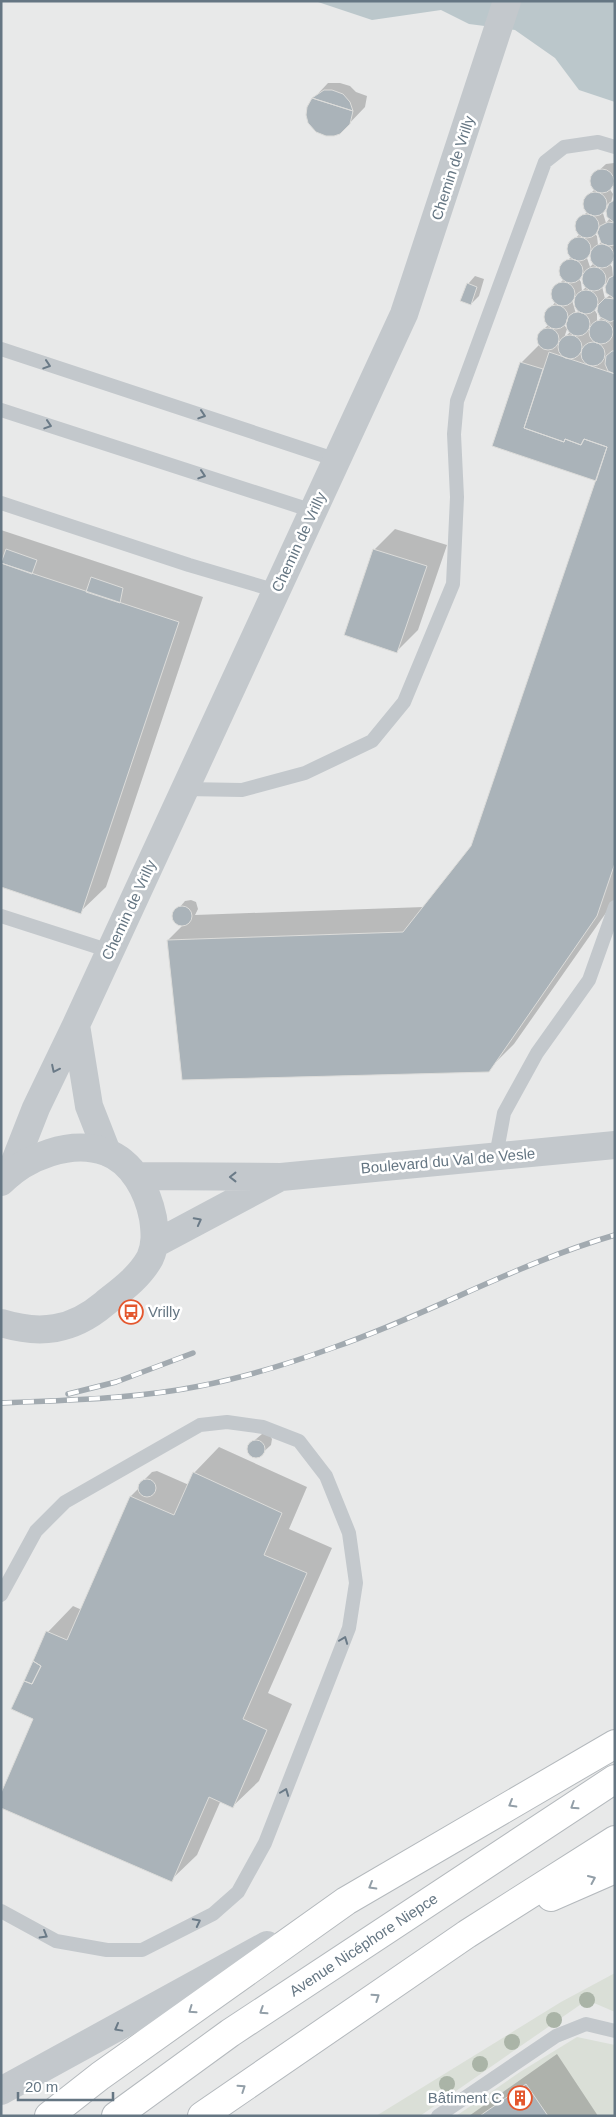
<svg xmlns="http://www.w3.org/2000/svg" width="616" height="2117" font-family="Helvetica,sans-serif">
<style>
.built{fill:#e8e9e9}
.green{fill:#dadfd7}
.water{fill:#bbc7cb}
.shadow{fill:#0003;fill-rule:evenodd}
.building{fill:#aab3b9;stroke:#dcdcda}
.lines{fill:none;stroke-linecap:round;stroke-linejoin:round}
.trunk-casing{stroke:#b4b9bd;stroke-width:30}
.service{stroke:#c3c8cc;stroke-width:14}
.minor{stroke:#c3c8cc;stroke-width:28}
.tertiary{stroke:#c3c8cc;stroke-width:28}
.trunk{stroke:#fff;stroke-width:28}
.rail-casing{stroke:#a2aab0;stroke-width:5.5}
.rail{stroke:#fff;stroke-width:4;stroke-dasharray:11;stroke-linecap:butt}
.tree{fill:#aab4a7}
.oneway{stroke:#6a7a87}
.oneway2{stroke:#939fa8}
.labels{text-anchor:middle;stroke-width:5;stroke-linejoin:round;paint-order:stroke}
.street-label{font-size:15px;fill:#657683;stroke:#fff}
.poi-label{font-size:15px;fill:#657683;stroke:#fff;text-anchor:start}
</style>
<rect width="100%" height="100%" fill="#fafaf8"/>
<path class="built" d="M1,1H477L615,51V2116H1Z"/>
<path class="green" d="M615,1973V2012L587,2000L420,2116H376L561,2002Z
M577,2037L615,2045V2116H547L526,2084L480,2116H456L520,2072Z"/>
<path class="water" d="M315,1H615V102L579,90L555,58L515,30L469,24L441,10L372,20Z"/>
<path class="shadow" d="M328,83H340L350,86L356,92L367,96L365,107L344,129L313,99Z
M614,163L615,164V192V183L609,188L613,194L611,203L615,199V269L614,259L610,264L612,267L613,277L615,275V900L514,1044L488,1070L168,940L183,925L176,922L173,915L185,901L191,900L196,902L198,909L195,915L424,907L472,847L597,481L494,445L521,363L540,344L538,340L539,334L549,324L546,322L545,315L557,300L553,296L557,286L564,279L561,274L564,264L572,256L570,253V243L580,234L576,228L578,221L588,211L585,208L587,197L596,188L593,184L594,175L606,164ZM608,204L607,215L610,218L606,223L602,210ZM598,230L603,241L598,245L597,236L594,233ZM591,250L592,260L594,263L590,267L586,255ZM584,274L583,282L587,286L582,291L581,282L579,279ZM606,283L610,295L605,299L602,286ZM575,297L576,307L579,310L576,314L572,300ZM598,305L602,317L597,322V314L594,309ZM568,319V328L571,331L564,338L567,329L563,323Z
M475,276L484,279L479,296L471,304L468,284Z
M395,529L447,545L418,630L397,651L374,550Z
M1,530L203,597L106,887L80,912L1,886Z
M262,1434H269L272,1439L271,1445L258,1457H254L248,1451L249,1445Z
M219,1447L307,1487L289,1529L332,1548L268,1693L292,1704L259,1781L233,1806L221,1800L197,1855L171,1880L35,1719L48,1632L73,1606L82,1610L131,1496L139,1488L141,1483L152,1472L157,1471L189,1485L194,1473Z
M557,2054L598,2116H469Z"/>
<path class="building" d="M324,90H332L343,94L350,102L353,111L312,98Z
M312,98L353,111L350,124L340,134L334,136H326L316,132L308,123L306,115L307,107Z
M590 181a12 12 0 1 1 24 0a12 12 0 1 1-24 0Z
M583 204a12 12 0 1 1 24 0a12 12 0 1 1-24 0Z
M615,200V223L607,217L606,211L609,203Z
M575 226a12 12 0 1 1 24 0a12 12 0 1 1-24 0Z
M608,222L615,223V245L608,246L601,243L597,232L600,226Z
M567 249a12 12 0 1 1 24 0a12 12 0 1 1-24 0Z
M590 256a12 12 0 1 1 24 0a12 12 0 1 1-24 0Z
M559 271a12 12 0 1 1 24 0a12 12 0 1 1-24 0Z
M582 279a12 12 0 1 1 24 0a12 12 0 1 1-24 0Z
M615,275V299L606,293L605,287L609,278Z
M551 294a12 12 0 1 1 24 0a12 12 0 1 1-24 0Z
M467,283L477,287L471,305L460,301Z
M574 302a12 12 0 1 1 24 0a12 12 0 1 1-24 0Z
M605,298L615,299V320L610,322L600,317L597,311L598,305Z
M544 317a12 12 0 1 1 24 0a12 12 0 1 1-24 0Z
M566 324a12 12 0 1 1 24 0a12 12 0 1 1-24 0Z
M589 332a12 12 0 1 1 24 0a12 12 0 1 1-24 0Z
M537 339a11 11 0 1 1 22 0a11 11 0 1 1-22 0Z
M558 347a12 12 0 1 1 24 0a12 12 0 1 1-24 0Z
M581 354a12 12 0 1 1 24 0a12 12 0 1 1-24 0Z
M612,351H615V374L608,371L605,364L606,356Z
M549,352L615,374V863L597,916L489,1072L182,1080L167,940L403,932L471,846L607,447L584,439L581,445L565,439L564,442L524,428Z
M520,362L543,369L524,428L564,442L565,439L581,445L584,439L607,447L596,481L492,446Z
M6,549L37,560L32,574L1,563Z
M373,549L427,566L397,653L344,635Z
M1,563L179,622L81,914L1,887Z
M91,577L123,588L120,603L86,592Z
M172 916a10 10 0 1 1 20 0a10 10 0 1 1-20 0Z
M247 1449a9 9 0 1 1 18 0a9 9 0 1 1-18 0Z
M193,1472L282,1513L264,1555L307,1573L243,1719L267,1730L233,1808L209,1797L172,1882L1,1808V1793L33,1719L11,1709L24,1681L32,1684L41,1666L33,1661L46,1631L67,1640L130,1496L174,1515Z
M138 1488a9 9 0 1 1 18 0a9 9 0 1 1-18 0Z
M33,1661L41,1666L32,1684L24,1681Z
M526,2084L548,2116H480L484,2113Z"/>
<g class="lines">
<g class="trunk-casing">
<g id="trunk">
<path d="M551,1897L615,1869"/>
<path d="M49,2116L100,2076L346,1901L615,1744"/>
<path id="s1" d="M116,2116L230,2033L615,1779"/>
<path d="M202,2116L467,1934L615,1840"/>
</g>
</g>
<path class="service" d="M1,349L337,460
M1,410L313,511
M1,503L189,565L277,591
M185,789L242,790L305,773L372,741L404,702L453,584L457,497L454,434L457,401L545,162L564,147L598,142L615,147
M1,916L110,951
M496,1156L504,1113L537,1053L589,980L615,907
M1,1595L36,1531L65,1502L200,1425L227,1422L263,1427L299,1441L326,1476L349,1533L356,1583L349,1628L265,1843L238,1892L213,1914L142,1950H107L56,1941L1,1911
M438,2116L556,2036L586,2024L615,2031"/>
<path class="minor" d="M76,1025L89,1106L107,1152
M10,1174L36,1108L76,1025L404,314L507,1"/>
<path class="tertiary" d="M136,1176L281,1177L615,1145
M1,1182C26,1157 71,1139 106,1152C133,1162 148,1192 153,1218C155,1232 156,1245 150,1258C139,1278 120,1291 104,1304C72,1331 40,1335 1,1323
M155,1244L277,1179
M1,2091L267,1945"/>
<use href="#trunk" class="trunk"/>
<g class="rail-casing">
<path id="rail" d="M68,1394L116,1382L193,1353
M1,1403C67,1400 135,1399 200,1386C246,1377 291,1363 335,1347C430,1314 518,1263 615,1235"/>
</g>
<use href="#rail" class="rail"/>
</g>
<g class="tree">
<circle cx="587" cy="2000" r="8"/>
<circle cx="554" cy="2020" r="8"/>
<circle cx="512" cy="2042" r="8"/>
<circle cx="480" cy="2064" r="8"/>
<circle cx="447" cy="2084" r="8"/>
</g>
<defs><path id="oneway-chevron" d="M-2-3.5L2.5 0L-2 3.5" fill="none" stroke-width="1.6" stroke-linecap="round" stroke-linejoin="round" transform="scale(1.25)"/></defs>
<g class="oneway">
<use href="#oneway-chevron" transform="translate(47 365) rotate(18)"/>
<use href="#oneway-chevron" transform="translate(202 415) rotate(18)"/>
<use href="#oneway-chevron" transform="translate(48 425) rotate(18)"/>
<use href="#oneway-chevron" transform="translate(202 475) rotate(18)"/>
<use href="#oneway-chevron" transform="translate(55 1069) rotate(116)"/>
<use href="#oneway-chevron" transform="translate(233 1177) rotate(-180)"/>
<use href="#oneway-chevron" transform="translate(198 1221) rotate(-28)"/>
<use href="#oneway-chevron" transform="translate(344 1640) rotate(-69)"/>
<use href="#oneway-chevron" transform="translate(285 1792) rotate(-69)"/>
<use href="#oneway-chevron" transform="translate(197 1922) rotate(-27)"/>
<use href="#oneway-chevron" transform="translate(44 1935) rotate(30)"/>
<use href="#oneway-chevron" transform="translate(118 2028) rotate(151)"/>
</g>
<g class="oneway2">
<use href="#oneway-chevron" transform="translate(512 1804) rotate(150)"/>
<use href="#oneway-chevron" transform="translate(574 1806) rotate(147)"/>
<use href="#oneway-chevron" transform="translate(592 1879) rotate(-24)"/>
<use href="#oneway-chevron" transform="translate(372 1886) rotate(150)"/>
<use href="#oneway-chevron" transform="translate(376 1997) rotate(-34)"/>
<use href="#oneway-chevron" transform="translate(192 2010) rotate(145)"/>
<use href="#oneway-chevron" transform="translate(263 2011) rotate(147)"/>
<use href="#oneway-chevron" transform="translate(242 2088) rotate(-34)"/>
</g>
<defs>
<g id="bus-ring" transform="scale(1.25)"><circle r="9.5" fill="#fff" stroke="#e4572e" stroke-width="1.5"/><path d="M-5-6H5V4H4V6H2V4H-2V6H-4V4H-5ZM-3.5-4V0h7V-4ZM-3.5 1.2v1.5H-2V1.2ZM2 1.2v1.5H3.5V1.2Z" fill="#e4572e"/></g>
<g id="building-ring" transform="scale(1.25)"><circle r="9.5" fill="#fff" stroke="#e4572e" stroke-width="1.5"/><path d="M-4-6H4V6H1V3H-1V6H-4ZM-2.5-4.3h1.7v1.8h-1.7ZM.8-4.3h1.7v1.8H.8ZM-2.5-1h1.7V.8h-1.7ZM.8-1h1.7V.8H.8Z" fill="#e4572e"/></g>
</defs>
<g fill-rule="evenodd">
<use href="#bus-ring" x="131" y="1312"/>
<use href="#building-ring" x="520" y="2098"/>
</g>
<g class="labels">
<g class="street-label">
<text transform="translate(453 168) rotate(-72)" y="5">Chemin de Vrilly</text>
<text transform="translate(299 542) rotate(-65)" y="5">Chemin de Vrilly</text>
<text transform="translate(129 910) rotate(-65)" y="5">Chemin de Vrilly</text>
<text transform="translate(448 1161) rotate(-5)" y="5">Boulevard du Val de Vesle</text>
<text dy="5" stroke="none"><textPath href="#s1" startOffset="301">Avenue Nicéphore Niepce</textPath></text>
</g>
<g class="poi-label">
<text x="148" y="1317">Vrilly</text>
<text x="502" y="2103" text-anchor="end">Bâtiment C</text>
</g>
</g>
<rect width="616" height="2117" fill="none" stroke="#657683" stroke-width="5"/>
<path d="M18 2092v8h95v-8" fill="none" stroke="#657683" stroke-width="2.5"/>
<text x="25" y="2092" font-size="15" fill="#657683" stroke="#ffffff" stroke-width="4" paint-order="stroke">20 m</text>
</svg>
